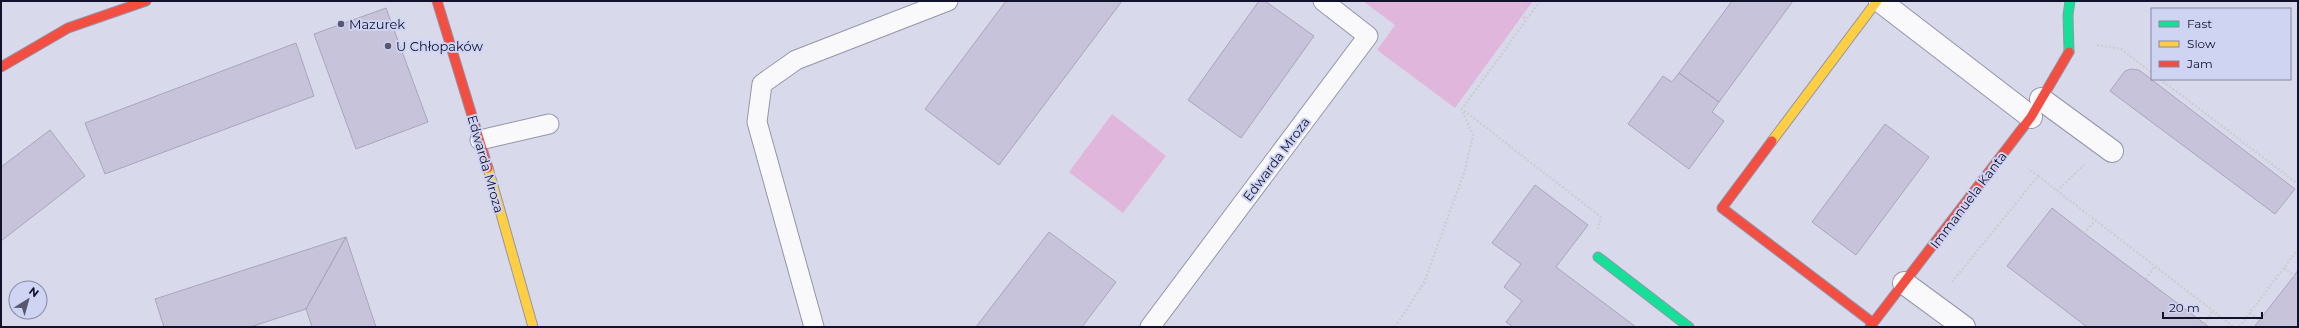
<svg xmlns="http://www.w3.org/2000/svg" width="2299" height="328" font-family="Montserrat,sans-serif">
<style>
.green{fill:#e1b6dc}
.building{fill:#c7c3db;stroke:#a9a5ba}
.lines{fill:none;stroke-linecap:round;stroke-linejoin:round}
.lane-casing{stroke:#9495aa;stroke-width:21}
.street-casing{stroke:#9495aa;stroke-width:24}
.fast-casing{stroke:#9495aa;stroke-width:11}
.slow-casing{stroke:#9495aa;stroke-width:11}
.jam-casing{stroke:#9495aa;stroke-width:11}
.path{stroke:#cdcdd3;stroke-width:2.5;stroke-dasharray:2 2;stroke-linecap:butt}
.lane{stroke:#f9f9fc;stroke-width:19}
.street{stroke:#f9f9fc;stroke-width:22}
.fast{stroke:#16e098;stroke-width:9}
.slow{stroke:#ffcf43;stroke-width:9}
.jam{stroke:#f24e42;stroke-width:9}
.poi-dot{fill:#575870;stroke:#d0d4f3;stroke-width:1.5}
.labels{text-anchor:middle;stroke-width:4;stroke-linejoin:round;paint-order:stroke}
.poi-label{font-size:13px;fill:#12122d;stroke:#d0d4f3;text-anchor:start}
.street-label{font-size:13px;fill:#12122d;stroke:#d0d4f3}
</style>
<rect width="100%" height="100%" fill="#d8daeb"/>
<path class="green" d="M1363,1H1533L1455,108L1377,50L1395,25Z
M1112,114L1166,156L1123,213L1069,172Z"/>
<path class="building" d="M1006,1H1122L999,165L925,109Z
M1259,1H1265L1314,36L1241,138L1188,100Z
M1732,1H1793L1719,102L1679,73Z
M386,8L428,122L356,149L314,34Z
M296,43L314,96L105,174L85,123Z
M2131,69L2139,70L2295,189L2275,214L2110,91L2125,71Z
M1679,73L1719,102L1712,112L1724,121L1689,169L1628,124L1663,76L1672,82Z
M1885,124L1929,157L1856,255L1812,222Z
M50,130L85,176L1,241V167Z
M1535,185L1588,225L1556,267L1636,327H1513L1506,322L1522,301L1504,287L1521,264L1492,243Z
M2052,208L2084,233L2209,327H2087L2007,266Z
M1049,232L1116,282L1082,327H976Z
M346,237L376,327H312L306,309Z
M346,237L306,309L250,327H164L155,299Z
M2298,270V327H2254L2294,276Z"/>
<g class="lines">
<g class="lane-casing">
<path id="lane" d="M480,140L549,124
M814,327L757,122L762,84L796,60L948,1
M1150,327L1368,36L1323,1"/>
</g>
<g class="street-casing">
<path id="street" d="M1880,1L2031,117
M2041,99L2112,151
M1904,283L1964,327"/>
</g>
<g class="fast-casing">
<path id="fast" d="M2069,52L2068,15L2070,1
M1598,257L1689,327"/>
</g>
<g class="slow-casing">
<path id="slow" d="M1772,141L1877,1
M488,168L533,327"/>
</g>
<g class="jam-casing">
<path id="jam" d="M437,1L488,168
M1,67L68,28L146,1
M1772,141L1722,208L1873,323
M1870,327L2031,117L2069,52"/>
</g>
<path class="path" d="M1520,1L1525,21
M1540,1L1462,109L1601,217L1598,229
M2097,45L2121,49L2152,73
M2160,79L2298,184
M2038,176L2234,327
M2057,191L2084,165
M2084,233L2096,220
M2284,268L2294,276
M2146,279L2155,266
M1952,282L2038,176L2028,169
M2250,313L2259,320
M2205,324L2213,310
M1395,327L1424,283L1465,170L1473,135L1462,110
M2239,327L2298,249"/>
<use href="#lane" class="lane"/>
<use href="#street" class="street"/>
<use href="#fast" class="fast"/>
<use href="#slow" class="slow"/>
<use href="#jam" class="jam"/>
</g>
<g class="poi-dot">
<circle cx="341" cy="24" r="4"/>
<circle cx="388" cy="46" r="4"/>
</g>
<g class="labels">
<g class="poi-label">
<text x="349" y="29">Mazurek</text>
<text x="396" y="51">U Chłopaków</text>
</g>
<g class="street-label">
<text transform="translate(1276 159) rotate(-53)" y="5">Edwarda Mroza</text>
<text transform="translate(486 164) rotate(74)" y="5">Edwarda Mroza</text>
<text transform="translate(1968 200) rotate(-53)" y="5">Immanuela Kanta</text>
</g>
</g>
<rect width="2299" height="328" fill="none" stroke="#12122d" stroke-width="4"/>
<rect x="2151" y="8" width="140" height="72" fill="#d0d4f3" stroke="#8486a4"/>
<rect x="2159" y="21" width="20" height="6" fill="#16e098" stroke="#8486a4"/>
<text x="2187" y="28" font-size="12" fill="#12122d">Fast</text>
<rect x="2159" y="41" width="20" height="6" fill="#ffcf43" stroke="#8486a4"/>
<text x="2187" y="48" font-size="12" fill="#12122d">Slow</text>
<rect x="2159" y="61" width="20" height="6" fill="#f24e42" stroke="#8486a4"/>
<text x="2187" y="68" font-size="12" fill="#12122d">Jam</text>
<g transform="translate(28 300) rotate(37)"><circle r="19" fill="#d0d4f3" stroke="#8486a4"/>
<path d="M0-3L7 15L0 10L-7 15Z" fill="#575870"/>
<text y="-6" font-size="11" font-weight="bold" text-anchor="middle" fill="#12122d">N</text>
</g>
<path d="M2163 312v6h99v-6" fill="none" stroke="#12122d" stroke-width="2"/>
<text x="2169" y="312" font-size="12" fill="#12122d" stroke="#d0d4f3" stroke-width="3" paint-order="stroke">20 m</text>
</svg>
